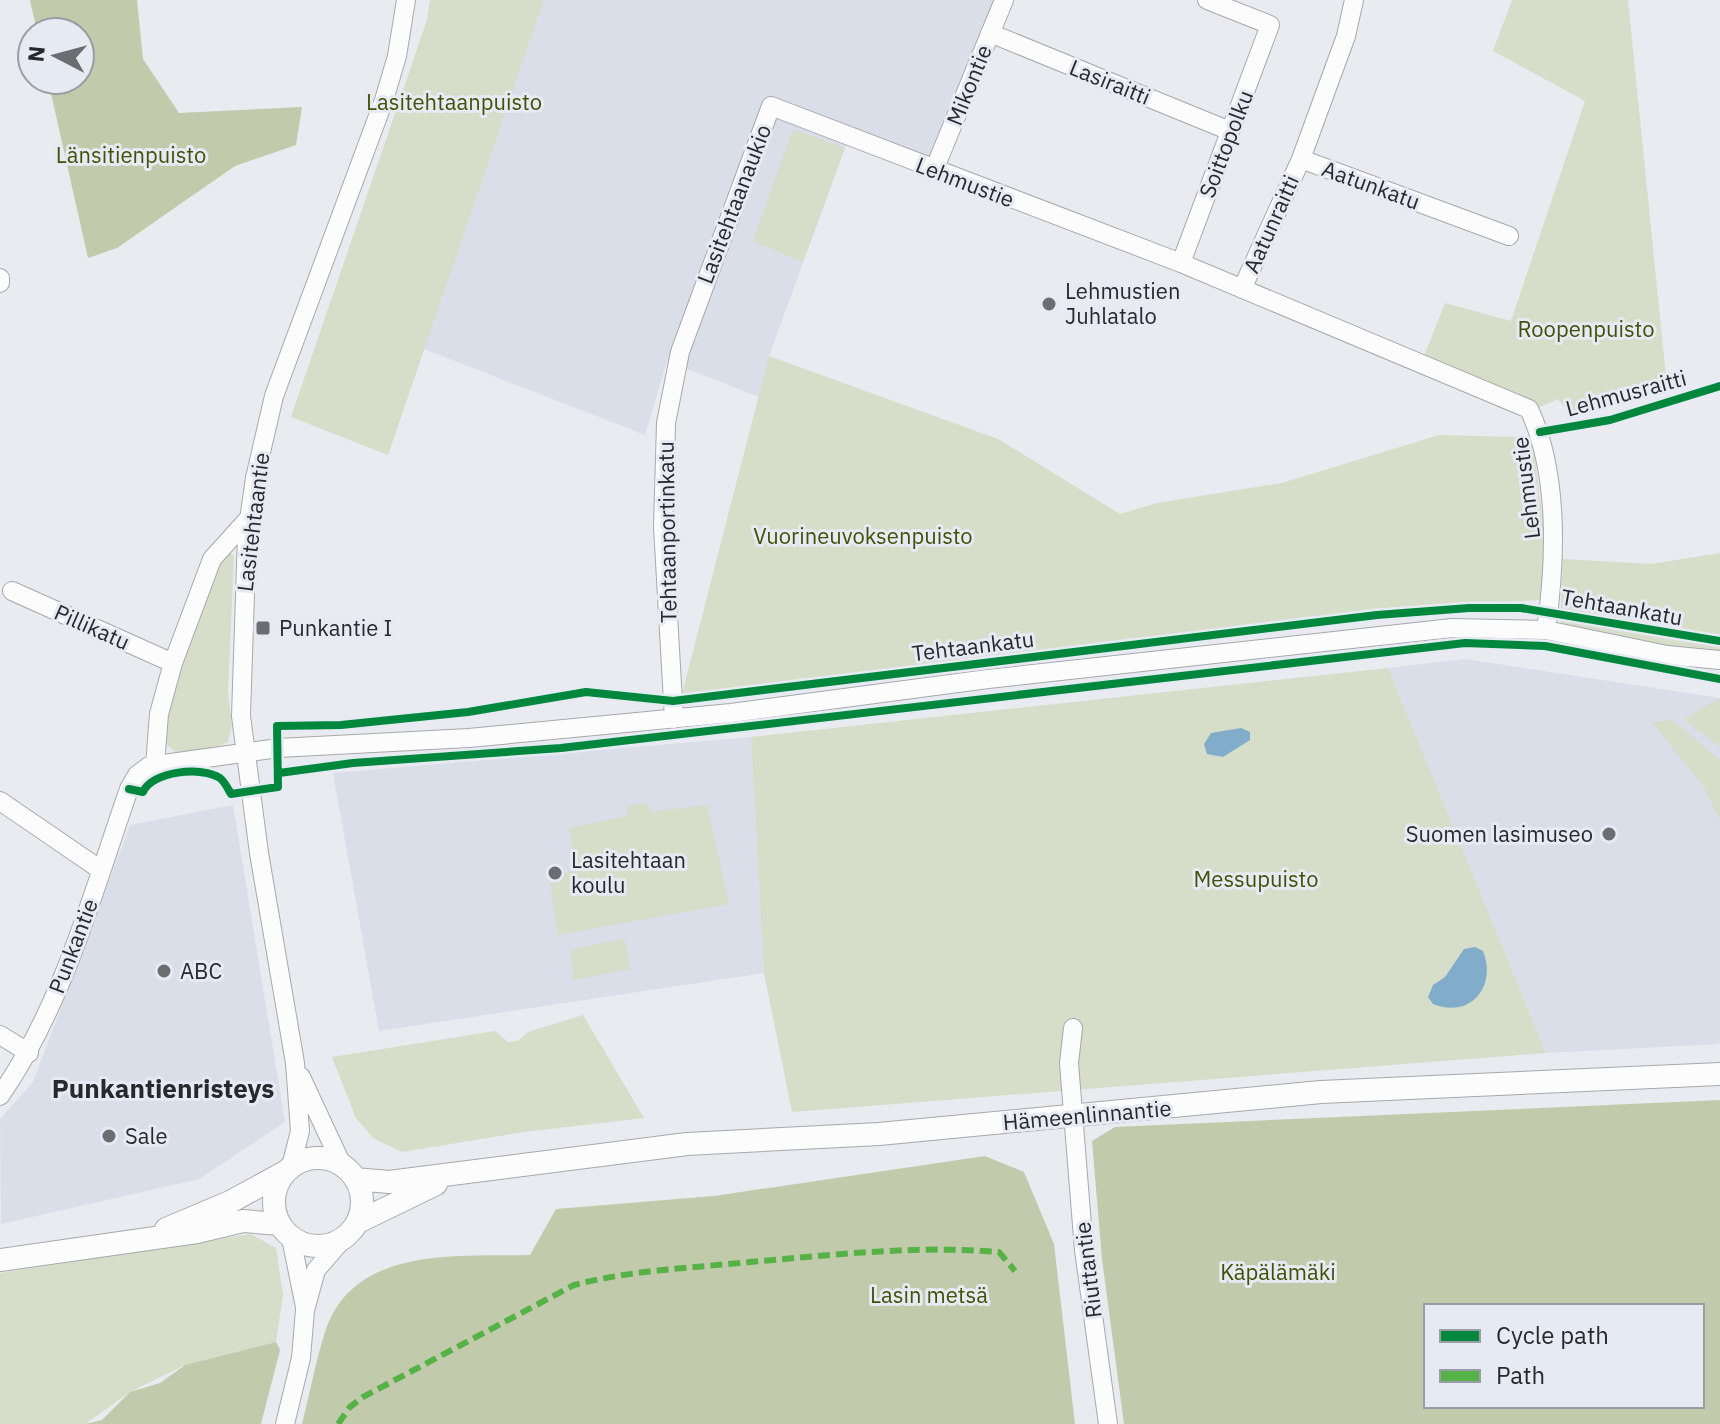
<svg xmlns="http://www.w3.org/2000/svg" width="1720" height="1424" font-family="'IBM Plex Sans',sans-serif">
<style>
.built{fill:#d9dee8}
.green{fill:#d6ddc9}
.forest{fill:#c1cbab;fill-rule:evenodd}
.water{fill:#81adca}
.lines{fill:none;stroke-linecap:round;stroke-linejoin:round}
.minor-casing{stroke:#a7a8ac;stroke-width:20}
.major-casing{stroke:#a7a8ac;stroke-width:24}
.minor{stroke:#fcfcfd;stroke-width:18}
.major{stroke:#fcfcfd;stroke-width:22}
.quiet{stroke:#56b246;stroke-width:6;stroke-dasharray:12 6;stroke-linecap:butt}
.cycleway-casing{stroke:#e6eaf3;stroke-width:13}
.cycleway{stroke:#00873e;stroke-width:8}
.poi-dot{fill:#6b6d71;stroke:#e6eaf3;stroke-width:3}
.labels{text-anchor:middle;stroke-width:6;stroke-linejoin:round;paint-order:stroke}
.street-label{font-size:22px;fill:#27292c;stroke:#e6eaf3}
.park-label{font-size:22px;fill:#435106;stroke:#e6eaf3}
.poi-label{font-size:22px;fill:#27292c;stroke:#e6eaf3;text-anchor:start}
.quarter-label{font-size:26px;font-weight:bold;fill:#27292c;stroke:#e6eaf3}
</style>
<rect width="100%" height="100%" fill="#e9ebf0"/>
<path class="built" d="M544,0H1004L934,170L849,137L769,356L759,397L667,361L645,435L424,349Z
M1465,659L1720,698V1044L1546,1053L1388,668Z
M751,737L764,973L379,1031L333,773Z
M233,805L285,1122L199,1179L1,1224L0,1119L33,1082L130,825Z"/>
<path class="green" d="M430,0H544L388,455L291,417L427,20Z
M1512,0H1628L1667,387L1571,416L1558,399L1538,408L1423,359L1445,303L1511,321L1585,101L1493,51Z
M793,129L845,148L803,262L753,241Z
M769,356L998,439L1120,514L1157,503L1282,483L1439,435L1520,437L1533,443L1545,540L1542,600L1397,607L682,694Z
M228,551L234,556L228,692L232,726L228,742L209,751L177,753L166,744L163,731L186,645L218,561Z
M1720,553V654L1669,650L1560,626L1563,559L1651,564Z
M1388,668L1546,1053L792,1112L764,973L751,737Z
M1720,698V747L1684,719Z
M1672,720L1720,760V820L1704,787L1652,722Z
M647,802L651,812L707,805L729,904L558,935L549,876L576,870L569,828L627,816V806Z
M621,939L625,940L630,969L573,980L571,950Z
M583,1015L644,1118L524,1132L402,1152L373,1138L356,1118L332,1057L495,1031L508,1042L518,1041L528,1032Z
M251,1234L276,1248L283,1295L276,1342L185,1365L130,1392L85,1424H0V1273Z"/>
<path class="forest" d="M30,0H137L143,59L179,113L302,107L296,145L235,166L117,248L88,258L48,80H80V32H37Z
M1720,1100V1424H1124L1102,1259L1092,1141L1115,1127ZM1702,1306V1406H1426V1306Z
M985,1156L1024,1172L1054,1244L1075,1424H302C310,1393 316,1359 326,1329C356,1245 459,1257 530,1255L556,1209L714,1196Z
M276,1342L280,1350L261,1424H85L102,1420L130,1392L160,1383L185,1365Z"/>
<path class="water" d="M1241,728L1250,732V740L1223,757L1207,754L1204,744L1211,733Z
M1475,947L1483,951C1497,986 1471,1019 1433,1004L1428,997L1433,985L1445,977L1464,949Z"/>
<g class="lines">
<g class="minor-casing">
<path id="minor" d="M1354,0L1346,36L1301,159L1509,236
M990,33L1230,131
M934,170L1004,0
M1181,263L1270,25L1207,0
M0,278V283
M1242,289L1301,159
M12,591L173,663
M674,719L663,527L666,423L680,352L771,106L1181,263L1529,409C1559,473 1556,561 1546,630
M155,765L159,714L173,663L212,559L249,518
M0,801L101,870
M1073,1028L1069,1063L1084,1250L1108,1424
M0,1035L29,1053
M301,1077L342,1165
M0,1096C63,1005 93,892 129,789L137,775L149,766L278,748L469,738L731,713L988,679L1452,628L1546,630L1667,655L1720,660
M291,1167L300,1131L295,1063L259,853L241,716L247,534L255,478L274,396L384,100L397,56L406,0
M291,1238L305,1307
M285,1424L301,1358L305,1310L316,1270L342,1240"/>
</g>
<g class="major-casing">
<path id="major" d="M274 1202a44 44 0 1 1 88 0a44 44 0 1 1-88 0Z
M355,1179L389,1182L687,1144L879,1134L1321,1092L1720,1074
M358,1222L436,1184
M166,1229L230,1202L285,1172
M0,1260L197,1232L243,1221L279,1224"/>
</g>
<use href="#minor" class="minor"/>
<use href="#major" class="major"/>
<path class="quiet" d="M338,1424L350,1407L363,1397L574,1285C632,1270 691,1268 750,1262C833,1255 915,1245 999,1252L1015,1271"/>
<g class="cycleway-casing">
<path id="cycleway" d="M1540,432L1610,420L1720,386
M279,773L353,763L561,748L1465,643L1545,646L1720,679
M129,789L143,792C152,771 202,766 220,778C225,782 228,789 231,794L278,787L277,726L341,725L468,712L586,692L673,701L1377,615L1469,608H1521L1720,641"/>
</g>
<use href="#cycleway" class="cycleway"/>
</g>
<g class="poi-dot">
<circle cx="1049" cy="304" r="8"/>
<rect x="255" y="620" width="16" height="16" rx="4"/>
<circle cx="1609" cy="834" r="8"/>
<circle cx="555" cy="873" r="8"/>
<circle cx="164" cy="971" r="8"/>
<circle cx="109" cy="1136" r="8"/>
</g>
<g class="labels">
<g class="street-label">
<text transform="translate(1110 82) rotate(22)" y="8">Lasiraitti</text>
<text transform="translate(969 85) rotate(-68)" y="8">Mikontie</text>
<text transform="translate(1226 144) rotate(-69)" y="8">Soittopolku</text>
<text transform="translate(965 182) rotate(21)" y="8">Lehmustie</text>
<text transform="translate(1371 185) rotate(20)" y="8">Aatunkatu</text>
<text transform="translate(734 204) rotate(-69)" y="8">Lasitehtaanaukio</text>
<text transform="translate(1271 224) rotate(-66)" y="8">Aatunraitti</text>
<text transform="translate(1626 393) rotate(-15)" y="8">Lehmusraitti</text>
<text transform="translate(1526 488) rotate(-97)" y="8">Lehmustie</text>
<text transform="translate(253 522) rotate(-83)" y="8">Lasitehtaantie</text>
<text transform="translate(667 532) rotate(-91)" y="8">Tehtaanportinkatu</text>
<text transform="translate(1622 607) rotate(10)" y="8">Tehtaankatu</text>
<text transform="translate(92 627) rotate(24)" y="8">Pillikatu</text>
<text transform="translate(973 646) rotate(-7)" y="8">Tehtaankatu</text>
<text transform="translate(73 946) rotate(-69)" y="8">Punkantie</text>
<text transform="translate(1087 1115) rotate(-5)" y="8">Hämeenlinnantie</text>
<text transform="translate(1088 1270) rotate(-97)" y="8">Riuttantie</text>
</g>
<g class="park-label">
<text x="454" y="110">Lasitehtaanpuisto</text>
<text x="131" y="163">Länsitienpuisto</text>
<text x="1586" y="337">Roopenpuisto</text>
<text x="863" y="544">Vuorineuvoksenpuisto</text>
<text x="1256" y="887">Messupuisto</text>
<text x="1278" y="1280">Käpälämäki</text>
<text x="929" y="1303">Lasin metsä</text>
</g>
<g class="poi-label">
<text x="1065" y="299">Lehmustien<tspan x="1065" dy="25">Juhlatalo</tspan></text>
<text x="279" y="636">Punkantie I</text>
<text x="1593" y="842" text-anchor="end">Suomen lasimuseo</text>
<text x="571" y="868">Lasitehtaan<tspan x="571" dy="25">koulu</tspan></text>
<text x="180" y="979">ABC</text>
<text x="125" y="1144">Sale</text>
</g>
<g class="quarter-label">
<text x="163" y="1098">Punkantienristeys</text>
</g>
</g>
<rect x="1424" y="1304" width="280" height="104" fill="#e6eaf3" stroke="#9a9da3" stroke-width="2"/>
<rect x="1440" y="1330" width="40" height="12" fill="#00873e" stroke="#9a9da3" stroke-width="2"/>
<text x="1496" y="1344" font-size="24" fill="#27292c">Cycle path</text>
<rect x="1440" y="1370" width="40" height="12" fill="#56b246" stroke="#9a9da3" stroke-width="2"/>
<text x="1496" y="1384" font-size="24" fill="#27292c">Path</text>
<g transform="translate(56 56) rotate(276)"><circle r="38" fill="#e6eaf3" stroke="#9a9da3" stroke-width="2"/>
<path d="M0-6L14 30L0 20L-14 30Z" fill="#6b6d71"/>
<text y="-12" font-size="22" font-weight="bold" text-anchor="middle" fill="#27292c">N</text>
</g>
</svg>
